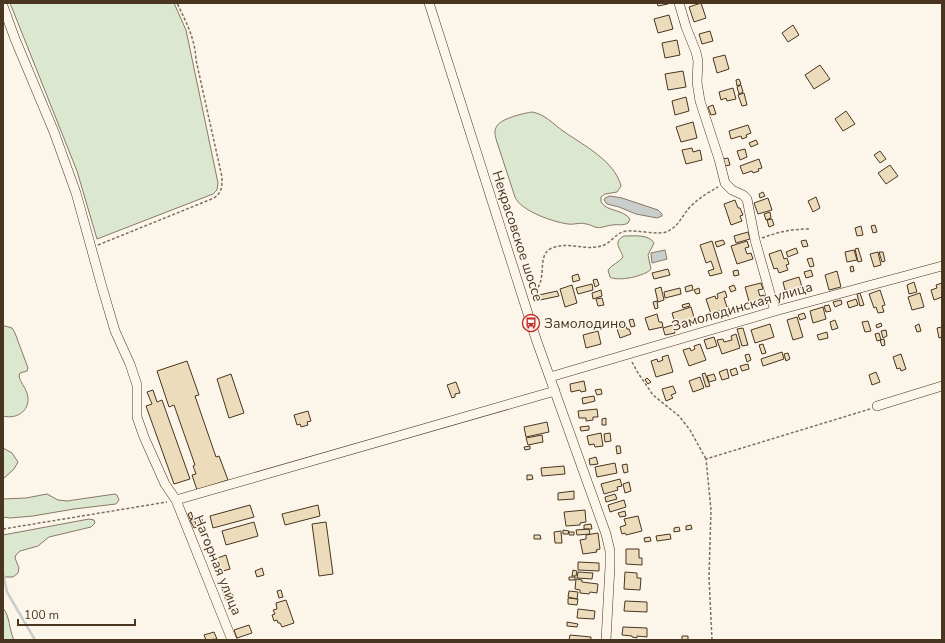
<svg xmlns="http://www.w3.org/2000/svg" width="945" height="643" font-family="'Nunito Sans',sans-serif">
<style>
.green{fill:#dce7d0;stroke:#887966}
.water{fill:#c9cecd;stroke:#887966}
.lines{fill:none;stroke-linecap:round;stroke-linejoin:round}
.stream{stroke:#c9cecd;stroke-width:2.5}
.building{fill:#ecdcbc;stroke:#4a3520}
.minor-casing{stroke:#4a3520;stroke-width:10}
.path{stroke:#7f6f5c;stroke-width:1.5;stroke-dasharray:3 2;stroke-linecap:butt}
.minor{stroke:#fbf6e9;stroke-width:9}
.labels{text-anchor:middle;stroke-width:3;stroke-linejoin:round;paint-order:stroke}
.street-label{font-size:14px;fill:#4a3520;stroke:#fbf6e9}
.poi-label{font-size:14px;fill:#4a3520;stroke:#fbf6e9;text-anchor:start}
</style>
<rect width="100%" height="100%" fill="#fbf6e9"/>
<path class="green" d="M10,3H174L186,30L218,183L217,190L213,194L97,239L77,171Z
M532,112C545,114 553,124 563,131C583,145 615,161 621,186L617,192L605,194L601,197V202C607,212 623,209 630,219L628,223C623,226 618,224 613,225C607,225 601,229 595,227C592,226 589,224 586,224C580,222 574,225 568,224C553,222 521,211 515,197L496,139C495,135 494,130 497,126C500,119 524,113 532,112Z
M624,236C634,236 649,234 654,243L648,255L651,269C646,276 617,282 610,277L608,270C612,264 619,263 623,257C621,249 612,242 624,236Z
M3,326H5L12,328L15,333L28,368L27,371L20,373L19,376C20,382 25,387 27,393C32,409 18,420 3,416Z
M3,448L12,453L18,462L14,469L3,479Z
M47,494L58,500L67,501L115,494L117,495L119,500L116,504L74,509L33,516L10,518L3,517V499L26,498Z
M89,519L94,520L95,523L91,527L49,537L38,546L20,551L16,555L15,558L19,568L18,573L13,577H3V535Z
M3,608C10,616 9,630 14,640H3Z"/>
<path class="water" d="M610,196L622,198L658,210L662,214V216L657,218L636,214L619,207L607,204L604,200L605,198Z
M665,250L667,259L652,263L651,253Z"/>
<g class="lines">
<path class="stream" d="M3,573L7,592L35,640"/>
</g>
<path class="building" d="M657,3H668V4L658,6Z
M701,3L706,18L694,22L689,7Z
M669,15L673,29L658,33L654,19Z
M793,25L799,35L788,42L782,33Z
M710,31L713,41L702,44L699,34Z
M677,40L680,55L665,58L662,43Z
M725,55L729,69L717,73L713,58Z
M820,65L830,79L814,89L805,75Z
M683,71L686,87L668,90L665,74Z
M739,79L741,84L737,86L736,80Z
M741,85L743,92L739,94L737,87Z
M733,88L736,99L727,101L726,98L721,100L719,92Z
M744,93L747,105L742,106L738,95Z
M686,97L689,111L675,115L672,101Z
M713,105L716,114L711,115L708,107Z
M846,111L855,124L843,131L835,119Z
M693,122L697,138L681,142L676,127Z
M748,125L751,133L746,135L747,137L742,139L741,136L731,139L729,131Z
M756,140L758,144L751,147L749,143Z
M692,148L693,152L700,150L702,160L686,164L682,150Z
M745,149L747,157L740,160L737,151Z
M880,151L886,159L880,163L874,155Z
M728,158L730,165L725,166L723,159Z
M759,159L762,168L758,169L759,171L753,173L752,171L743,174L740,166Z
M890,165L898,176L886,184L878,173Z
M763,192L765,196L760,198L759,194Z
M816,197L820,208L813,212L808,201Z
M768,198L772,210L758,214L754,203Z
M735,200L738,208H740L743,215L740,216L742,221L731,225L724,204Z
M770,212L771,218L766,220L764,214Z
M772,219L774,225L769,227L767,220Z
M875,225L877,232L873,233L871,226Z
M861,226L863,235L857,236L855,228Z
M748,232L750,239L736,243L734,236Z
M723,240L725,244L717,247L715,242Z
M806,240L808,246L803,247L801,241Z
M712,241L722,273L710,276L708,271L714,269L711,261L706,263L700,245Z
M747,241L749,247L745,248L747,254L751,253L753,259L737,264L731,246Z
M796,248L798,253L788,257L786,252Z
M858,248L862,261L858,262L855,249Z
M781,250L784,259L787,258L789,264L786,265L788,270L779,273L777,268L774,269L769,254Z
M854,250L857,260L847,262L845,252Z
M878,252L881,265L874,267L870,254Z
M879,252H883L885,261L882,262Z
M812,258L814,266L810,267L807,259Z
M853,266L854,271L851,272L850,267Z
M668,269L670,275L654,279L652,273Z
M738,270L739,275L734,276L733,271Z
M811,270L813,276L806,278L804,272Z
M837,271L841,287L829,290L825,275Z
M578,274L580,280L573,282L572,276Z
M799,277L802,287L797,288L798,290L789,293L787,290H785L783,282Z
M597,279L599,285L595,287L593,280Z
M914,282L917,292L909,294L907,285Z
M761,283L763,289L758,290L760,296L764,295L766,301L750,305L745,287Z
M942,283V297L934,300L931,290L937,288L936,285Z
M592,284L593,290L578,294L576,288Z
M572,285L577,303L565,307L560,289Z
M692,285L693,290L686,292L685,287Z
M734,285L736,290L731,292L729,287Z
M661,287L664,300L658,302L655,289Z
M680,288L681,294L665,298L664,292Z
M699,288L700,293L696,294L694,290Z
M601,290L602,296L593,299L592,293Z
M880,290L885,305L882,306L884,312L878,313L876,307L874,308L869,294Z
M557,291L559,296L540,300L539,295Z
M725,291L727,297L724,298L727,307H729L731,312L723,315L722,309L718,311L719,315L712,317L706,299L715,296L716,299L718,298L717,294Z
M860,293L864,305L860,306L857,294Z
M920,293L924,307L912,310L908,297Z
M602,298L604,305L598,306L596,299Z
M856,299L858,305L849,308L847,302Z
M841,300L842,304L835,307L833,302Z
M657,301L658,308L655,309L653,302Z
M689,303L690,306L683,308L682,305Z
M829,305L831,311L826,312L824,306Z
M691,307L695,321L687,323V322L676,326L672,313Z
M823,307L826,319L813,323L810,311Z
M804,313L806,318L800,320L798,315Z
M657,314L659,322H662L663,327L649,330L645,318Z
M797,317L803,337L793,340L787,320Z
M633,319L635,326L631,327L629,320Z
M835,320L838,328L832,330L830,322Z
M868,321L871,331L865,332L862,322Z
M625,323L627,329H629L631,334L620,338L616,326Z
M881,323L882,326L877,328L876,325Z
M770,324L774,337L755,343L751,330Z
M919,324L921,331L917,332L915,326Z
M673,325L675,333L665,335L663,328Z
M942,327V337L939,338L937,328Z
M743,328L748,345L742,346L737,329Z
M886,330L887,336L883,338L881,331Z
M598,331L601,344L586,348L583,335Z
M827,332L828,338L819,340L817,335Z
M879,333L881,340L877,341L875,334Z
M736,334L740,348L722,354L717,340L723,339L724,342L732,340L731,336Z
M714,337L717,346L707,349L704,340Z
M884,339L885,345L882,346L880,340Z
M700,344L706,360L689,366L683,350L690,348L691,351L695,349L694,346Z
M763,344L766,353L762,354L759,345Z
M782,352L784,359L763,366L761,359Z
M788,353L790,359L786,361L784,354Z
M749,354L751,360L747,362L745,355Z
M901,354L906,369L901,371L900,368L897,369L893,357Z
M668,355L673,372L656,377L651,361L657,359L658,362L663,360L662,357Z
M187,361L199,395L195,396L216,457L219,456L228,480L197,490L192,475L196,474L193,466L195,465L174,405L169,407L157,371Z
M748,364L749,369L742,371L740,366Z
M736,368L738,374L732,376L730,370Z
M727,369L729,378L722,380L719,372Z
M876,372L880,382L872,385L869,375Z
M705,373L710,386L706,387L702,374Z
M231,374L244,413L229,418L217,379Z
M714,374L716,380L709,382L707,376Z
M700,377L704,388L693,392L689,381Z
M647,378L651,382L648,384L645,380Z
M584,381L586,391L581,392L580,390L571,392L570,384Z
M456,382L460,393L455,394V397L452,398L447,385Z
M673,386L676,393L671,395L673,398L666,401L662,389Z
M601,389L602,394L597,395L595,390Z
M153,390L157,402L162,400L190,479L174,484L146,406L152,404L147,392Z
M594,396L595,401L583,404L582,398Z
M597,409L598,417H593V420L586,421V418H579L578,411Z
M308,411L311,421L307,422L308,425L301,427L300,424L297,425L294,415Z
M606,418V425H602V419Z
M547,422L549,432L526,437L524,427Z
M589,426V430L581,431L580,427Z
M601,433L603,446L595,447L594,444L589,445L587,436Z
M610,433L611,441L605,442L604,434Z
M542,435L543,442L528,445L526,438Z
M530,446V449L525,450L524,447Z
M616,446H620L621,453L617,454Z
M596,457L598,464L590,465L589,459Z
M615,463L617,473L597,477L595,467Z
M627,464L628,472L624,473L622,465Z
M564,466L565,474L542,476L541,468Z
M527,475H532L533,479L527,480Z
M620,479L622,486L617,487L618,490L604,494L601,484Z
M629,482L631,491L625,493L623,484Z
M574,491V499L558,500V493Z
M615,494L617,499L606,502L605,497Z
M624,500L626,507L610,512L608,505Z
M250,505L254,517L213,528L210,516Z
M318,505L320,516L285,525L282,514Z
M585,510L586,522L580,523V525L566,526L564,512Z
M625,511L626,516L620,517L618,513Z
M191,512L193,518L190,519L188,514Z
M638,516L642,531L626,535L625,533L622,534L620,527L626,525L624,519Z
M194,519L197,527L194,528L190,520Z
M202,519L204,526L201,527L198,520Z
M254,522L258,536L226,545L222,531Z
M326,522L333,574L319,576L312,524Z
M591,524L592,529H584V525Z
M691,525L692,529L686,530V526Z
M679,527L680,531L674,532V528Z
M589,529L590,534L577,535L576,530Z
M563,530L569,531L568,534H563Z
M561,531L562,543H555L554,532Z
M569,532H574V535H569Z
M598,533L600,549L596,550L597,552L583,554L580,540L586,539V535Z
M670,534L671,539L657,541L656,536Z
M534,535H540L541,539H534Z
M650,537L651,541L645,542L644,538Z
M626,549H639V558H642V565L626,564Z
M226,555L230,569L216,573L212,560Z
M578,562L599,563V571L578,570Z
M262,568L264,575L257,577L255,571Z
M573,570L577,571L576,576H572Z
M578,572L593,573L592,579L577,578Z
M625,572L637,573V578H641L640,590L624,589Z
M569,577H575V580H569Z
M576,579L582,580V582L598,584L597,593L590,592L589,594L580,593V590L575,589Z
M229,587L234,598L226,601L222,589Z
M281,590L283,597L279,598L277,591Z
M569,591L578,592L577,599L568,597Z
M568,598L578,599L577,605L568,604Z
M286,600L294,623L282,627L280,623H278L277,620L274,621L272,615L275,614L273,610L277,609L276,603Z
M625,601L647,602V612L624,611Z
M578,609L595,611L594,619L577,618Z
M567,622L578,624L577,627L567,626Z
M249,625L252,633L237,638L234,630Z
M623,627L647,628V637L637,636V638L632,637V636L622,635Z
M214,632L217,639L206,640L204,635Z
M570,635L591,637V640H569Z
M682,636H688V640H682Z"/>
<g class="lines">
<g class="minor-casing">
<path id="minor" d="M429,3L536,339L606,534L610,551V566L606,640
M679,3L686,27L696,52L698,61L697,82L700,101L719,159L725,183L732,190L743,195L747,199L755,240L775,311
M3,6L15,39L54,132L76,193L102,287L115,331L130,364L137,385V417L144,437L165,484L176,500L232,640
M550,377L775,311L942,266
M877,406L942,386
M176,500L555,391"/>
</g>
<path class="path" d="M762,238C778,232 792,229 809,229
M98,245L214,198C222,192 222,187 222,177L196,60C195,38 186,22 177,3
M530,293C551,286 534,255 552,248C569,241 587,252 604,245C612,242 616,232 627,231C637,230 658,235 666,232C679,227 682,215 691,206C699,198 709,192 718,187
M632,362L638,373L653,395L679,416L690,430L706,459
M3,529L167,502
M712,640L709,577L711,510L706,459L870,409"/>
<use href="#minor" class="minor"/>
</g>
<defs>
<g id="bus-ring" transform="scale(0.9)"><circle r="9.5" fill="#fbf6e9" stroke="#c62828" stroke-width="1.5"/><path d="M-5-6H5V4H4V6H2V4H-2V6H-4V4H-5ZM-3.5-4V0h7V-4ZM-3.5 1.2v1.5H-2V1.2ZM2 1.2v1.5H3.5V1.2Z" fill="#c62828"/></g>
</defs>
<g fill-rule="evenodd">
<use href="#bus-ring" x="531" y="323"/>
</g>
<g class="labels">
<g class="street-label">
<text transform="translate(518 236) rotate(72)" y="5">Некрасовское шоссе</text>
<text transform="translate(742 306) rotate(-16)" y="5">Замолодинская улица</text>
<text transform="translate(218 565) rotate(68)" y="5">Нагорная улица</text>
</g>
<g class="poi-label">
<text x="544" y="328">Замолодино</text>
</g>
</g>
<rect width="945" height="643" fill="none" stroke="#4a3520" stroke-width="8"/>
<path d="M18 619v6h117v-6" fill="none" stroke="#4a3520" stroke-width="2"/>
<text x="24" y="619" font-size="12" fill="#4a3520" stroke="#fbf6e9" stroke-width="3" paint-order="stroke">100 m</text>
</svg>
